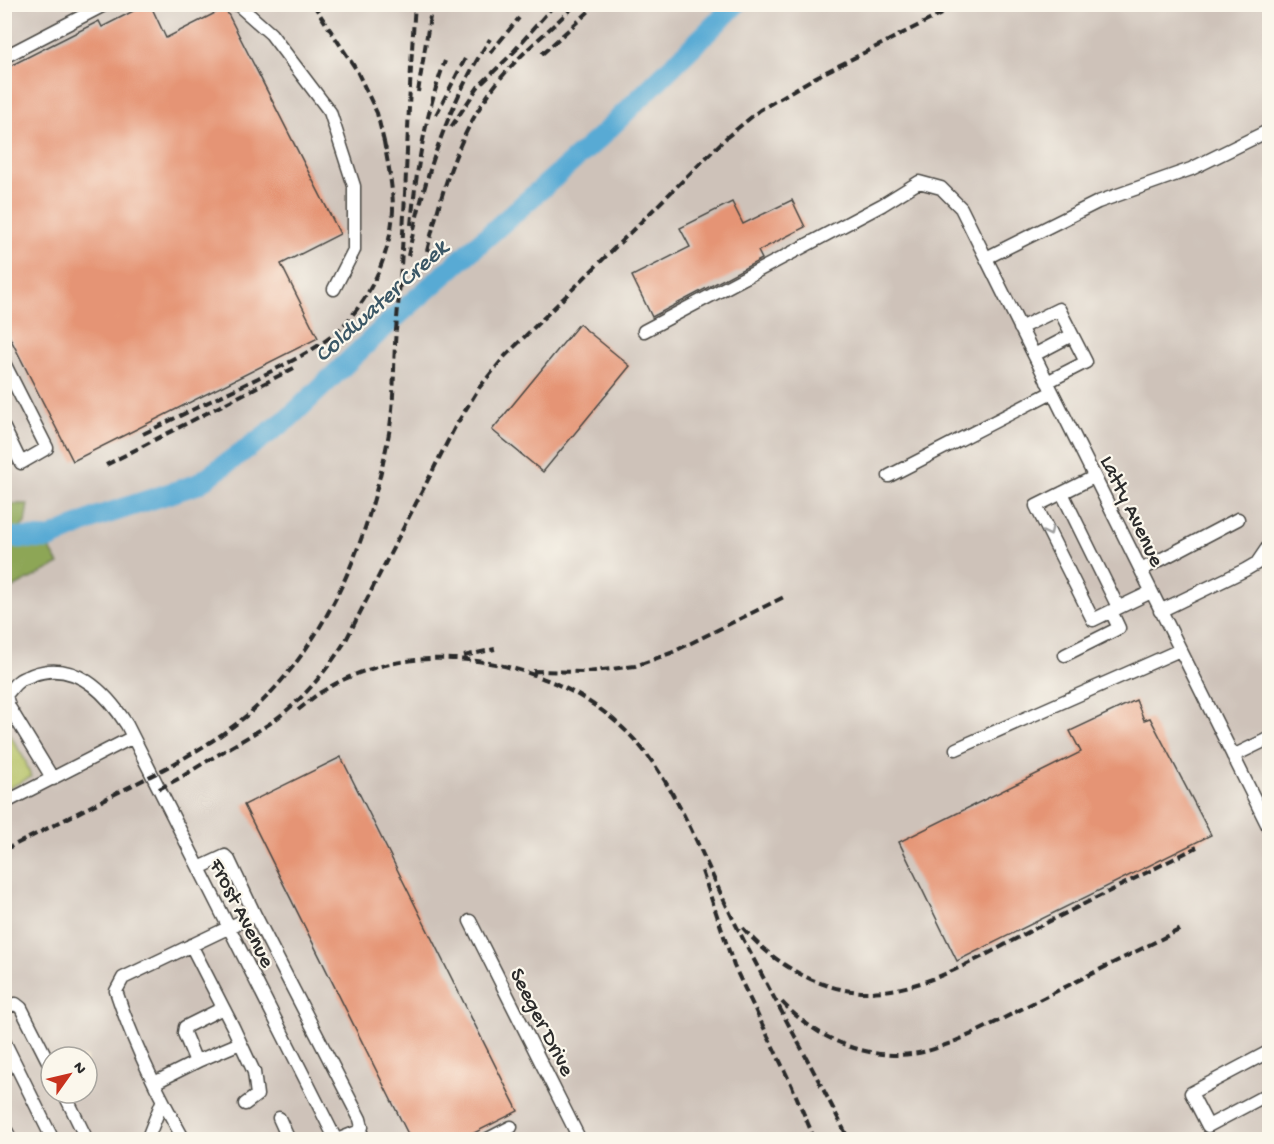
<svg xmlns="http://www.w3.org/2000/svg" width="1274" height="1144" font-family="'Gochi Hand',sans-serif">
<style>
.industrial{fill:#cec2b9;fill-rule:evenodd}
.green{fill:#b2bf61;stroke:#6e7546;stroke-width:1.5}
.forest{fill:#8da657;stroke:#5c6841;stroke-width:1.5}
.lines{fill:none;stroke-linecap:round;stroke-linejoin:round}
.river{stroke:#59aad4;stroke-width:21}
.building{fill:#e59475}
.minor-casing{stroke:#494743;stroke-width:15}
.minor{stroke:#fff;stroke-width:12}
.rail{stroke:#2b2b2b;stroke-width:4;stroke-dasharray:9 4.5;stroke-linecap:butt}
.oneway{stroke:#a0a0a0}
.labels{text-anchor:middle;stroke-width:4.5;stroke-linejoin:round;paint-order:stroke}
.street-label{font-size:22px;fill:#2b2b2b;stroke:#fbf7ec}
.water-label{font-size:24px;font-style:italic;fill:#3b5766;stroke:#fbf7ec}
</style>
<rect width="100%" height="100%" fill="#fbf7ec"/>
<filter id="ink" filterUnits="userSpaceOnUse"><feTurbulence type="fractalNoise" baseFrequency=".0167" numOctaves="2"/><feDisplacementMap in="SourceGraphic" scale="12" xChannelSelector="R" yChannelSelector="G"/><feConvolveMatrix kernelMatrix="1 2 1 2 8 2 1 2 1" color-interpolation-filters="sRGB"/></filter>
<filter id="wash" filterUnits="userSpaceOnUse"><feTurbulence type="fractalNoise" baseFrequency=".008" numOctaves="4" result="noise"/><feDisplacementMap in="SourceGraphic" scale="24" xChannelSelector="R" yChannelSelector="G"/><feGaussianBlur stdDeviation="1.35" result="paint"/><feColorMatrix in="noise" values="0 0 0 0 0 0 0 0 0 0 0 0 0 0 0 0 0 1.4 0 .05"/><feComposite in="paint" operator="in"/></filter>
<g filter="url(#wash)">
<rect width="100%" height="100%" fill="#f3e3c8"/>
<path class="industrial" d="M5,5H1269V1139L5,1140ZM51,1057H87V1093H51Z"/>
<path class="green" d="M5,726L25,760L31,777L5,790Z"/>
<path class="forest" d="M28,504L25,523L19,529H5V504Z
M5,545L48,546L59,564L5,592Z"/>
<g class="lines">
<path class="river" d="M4,537L48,539L97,517L198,484L289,418L381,330L600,137L736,4"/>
</g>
<g id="blocks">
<path class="building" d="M147,4H150L166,38L225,8L340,234L281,264L318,338L73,461L4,326V69L99,21L102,27Z
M792,200L805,227L758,251L762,259L652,317L632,276L690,247L680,228L732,202L743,224Z
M579,324L630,366L543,472L492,430Z
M1136,700L1144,720L1150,718L1211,835L957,961L899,842L1081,752L1070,731Z
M341,757L518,1111L460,1140H411L244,805Z"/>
</g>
</g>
<g filter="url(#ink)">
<use href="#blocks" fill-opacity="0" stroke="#494743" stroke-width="1.5"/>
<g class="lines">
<g class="minor-casing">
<path id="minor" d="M237,4L271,34L330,112L354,186V250L334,289
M4,57L106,4
M986,258L1098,202L1191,169L1270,130
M1020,328L1059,309L1086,362L1047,382
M644,331L882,205L919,182L941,188L961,208L1270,830
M1034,355L1072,335
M4,363L47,448L21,463L4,428
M889,476L1052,392
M1094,477L1036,506L1093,620L1151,592
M1062,493L1118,607
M1141,570L1238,519
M1160,611L1245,570L1257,563L1270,544
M1065,655L1119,628L1111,611
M956,749L1180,650
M1233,756L1270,738
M53,779L9,707L6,695C10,691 14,684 19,681C22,678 28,677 32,675C74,659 106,692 127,725L336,1140
M4,803L133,737
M199,868L225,856L229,860L255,915
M470,921L580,1140
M191,945L233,1027L254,1072L257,1095L245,1104
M4,1006L16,1004L21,1008L51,1067
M223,1008L185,1027L184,1033L194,1057L200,1060L240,1043
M4,1041L53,1140
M1270,1051L1191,1093L1208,1126L1270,1093
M154,1083L200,1060
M64,1093L87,1140
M279,1118L289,1140
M4,1126L11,1140
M147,1140L162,1102
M184,1140C157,1092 133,1043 116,991L123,978L255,915L360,1119L362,1127L357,1132L337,1140
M486,1140L511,1127"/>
</g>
<use href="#minor" class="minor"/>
<path class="rail" d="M313,4L356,69L377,113L386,150
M513,52L555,4
M490,53L519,18
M542,54L597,4
M418,92L432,4
M436,115L467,55
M451,127L478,87L519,47
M411,225C416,170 426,112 445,61
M427,251C443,188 458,131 500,79C523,51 551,29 576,4
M408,256C424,179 447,105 490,39
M143,434C181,415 219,397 258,378C285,364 317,350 340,329C371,298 391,253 393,210C393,187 388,164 384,142
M106,465L294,368
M464,656L495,649
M533,671L587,672L635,666L671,653L784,597
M298,710C306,704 314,696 323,691C416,632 554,658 629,734C675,780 704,861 733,919C770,993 812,1065 849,1140
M183,776C211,758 241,742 269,724C301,702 326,672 346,640L455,427L479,388L505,356L727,137L760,110L814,78L961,4
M159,789L189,773
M4,850C45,830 85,809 125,789C169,767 214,744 252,711C330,640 371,534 389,433C395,399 393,364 396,330C406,222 407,113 415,4
M702,871L734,966L791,1084L815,1140
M743,928C772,962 818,991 865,992C926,993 989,952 1042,925C1094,899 1146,873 1197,847
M782,1002C817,1040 875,1065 927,1051C966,1040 1003,1018 1039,1000C1087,976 1135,952 1183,928"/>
</g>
<defs><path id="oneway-chevron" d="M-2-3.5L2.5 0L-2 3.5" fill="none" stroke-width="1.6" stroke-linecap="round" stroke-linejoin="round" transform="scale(1.5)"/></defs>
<use class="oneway" href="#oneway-chevron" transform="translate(1049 532) rotate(64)"/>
</g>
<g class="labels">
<g class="street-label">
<text transform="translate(1134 510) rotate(64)" y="8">Latty Avenue</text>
<text transform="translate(244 912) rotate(63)" y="8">Frost Avenue</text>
<text transform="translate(544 1021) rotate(63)" y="8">Seeger Drive</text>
</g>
<g class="water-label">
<text transform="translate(380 300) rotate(-42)" y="8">Coldwater Creek</text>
</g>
</g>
<rect width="1274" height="1144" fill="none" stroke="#fbf7ec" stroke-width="24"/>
<g transform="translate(69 1075) rotate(56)"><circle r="28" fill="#fbf7ec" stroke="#a8a59f" stroke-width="1.5"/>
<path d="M0-4.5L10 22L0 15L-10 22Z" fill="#c8321e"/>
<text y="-9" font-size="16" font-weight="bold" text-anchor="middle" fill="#2b2b2b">N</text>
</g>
</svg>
